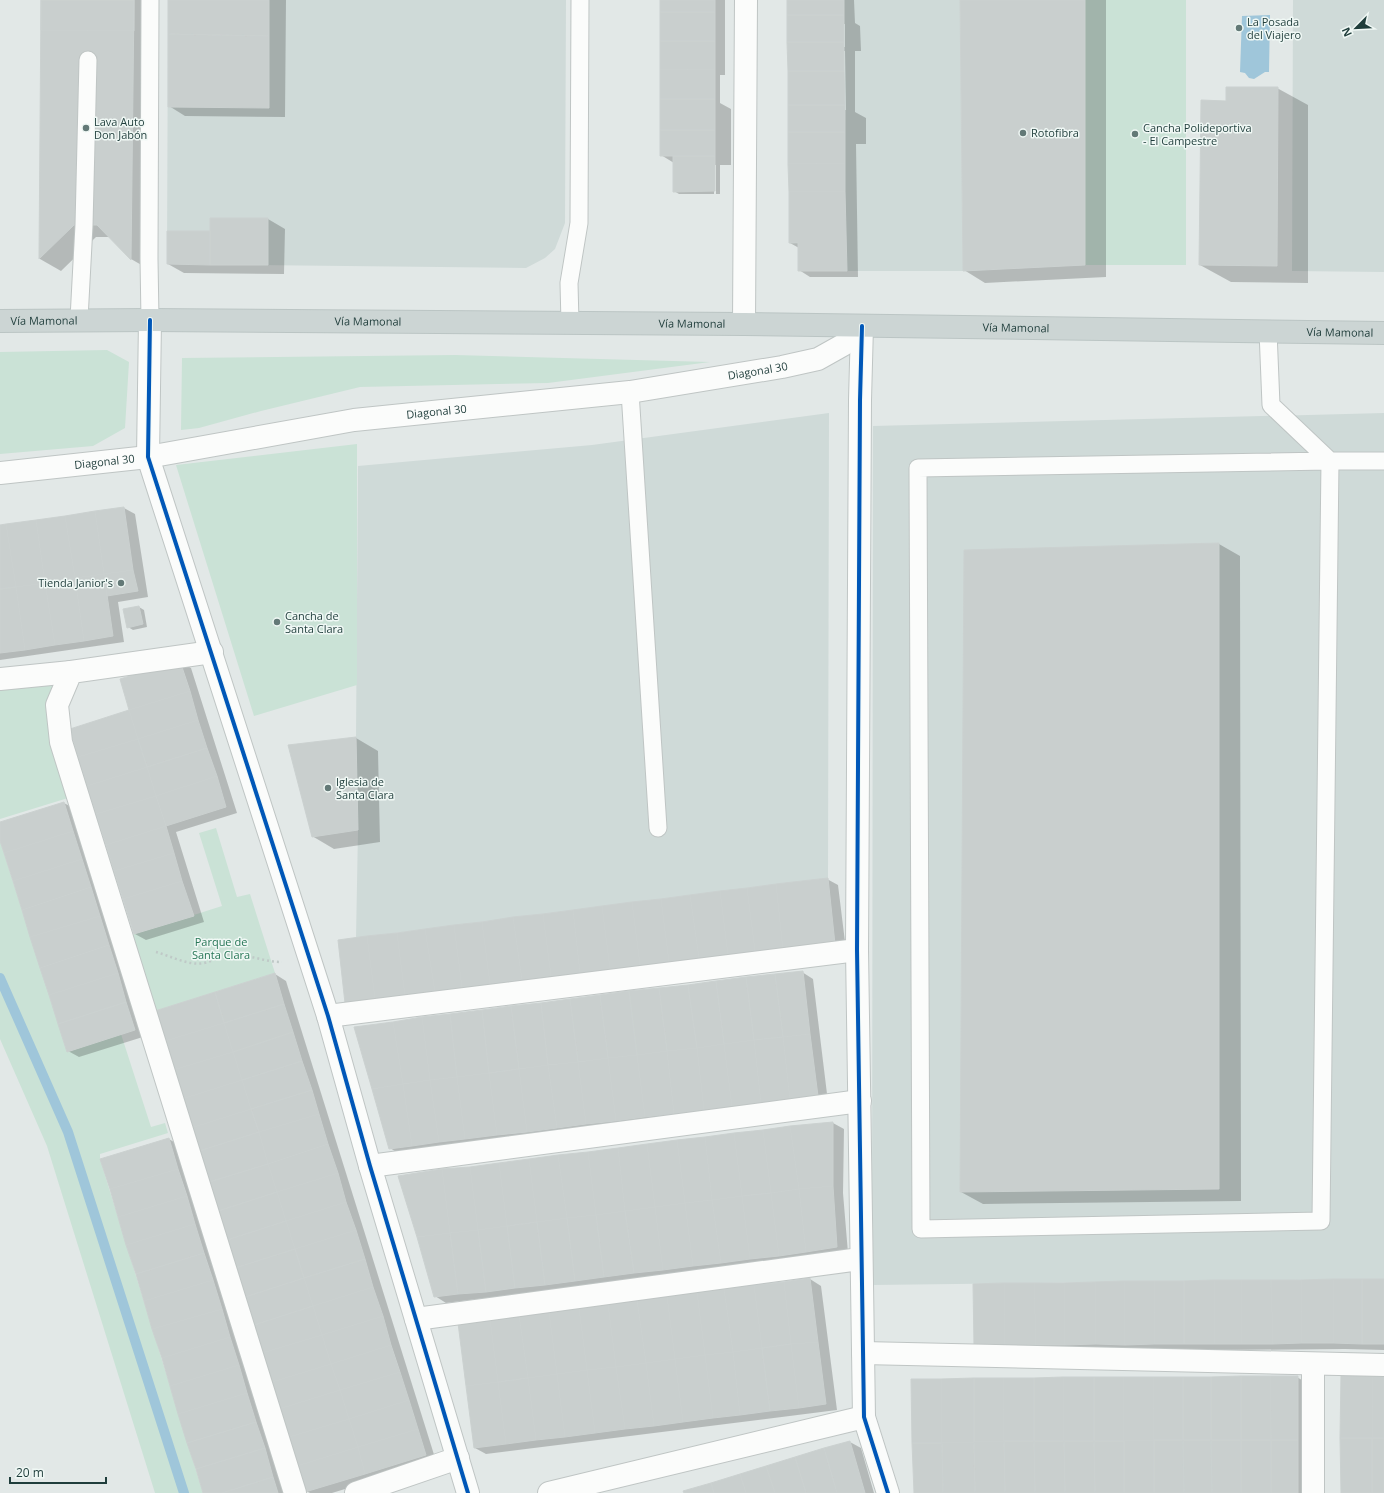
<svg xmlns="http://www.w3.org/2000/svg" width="1384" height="1493" font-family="'Open Sans',sans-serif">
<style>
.built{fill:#cfdad8}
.green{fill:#cae2d6}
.water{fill:#9fc6da}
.shadow{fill:#0003;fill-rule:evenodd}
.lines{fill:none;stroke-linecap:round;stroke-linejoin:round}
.stream{stroke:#9fc6da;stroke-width:10}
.building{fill:#c9cfce;stroke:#cbd1d0}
.service-casing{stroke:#bfc5c4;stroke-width:19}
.minor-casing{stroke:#bfc5c4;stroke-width:24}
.primary-casing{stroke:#bbc5c4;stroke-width:24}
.path{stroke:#bfc9c7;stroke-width:2.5;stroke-dasharray:2 3;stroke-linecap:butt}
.service{stroke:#fbfcfb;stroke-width:17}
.minor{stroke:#fbfcfb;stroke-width:22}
.primary{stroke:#ccd5d4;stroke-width:22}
.cycleway-casing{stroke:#f0f8f5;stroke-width:6}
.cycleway{stroke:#0057b8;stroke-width:4}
.poi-dot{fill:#637977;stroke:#f0f8f5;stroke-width:1.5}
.labels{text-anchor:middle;stroke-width:3;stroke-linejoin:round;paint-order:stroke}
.poi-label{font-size:11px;fill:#1f3d3b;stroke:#f0f8f5;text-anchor:start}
.street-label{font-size:11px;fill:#1f3d3b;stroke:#f0f8f5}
.park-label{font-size:11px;fill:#267656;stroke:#f0f8f5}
</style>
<rect width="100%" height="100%" fill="#e2e8e7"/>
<path class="built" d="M168,0H566L565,223L555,249L545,258L526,268L167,264Z
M844,0H960L963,271H798V244L789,243V192L845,191Z
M1293,0H1384V272L1292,271Z
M829,413L828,878L356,938L358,830L356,737L358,466L592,445Z
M1384,413V1279L872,1285L873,426Z"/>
<path class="green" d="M1085,0H1186V265H1085Z
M107,350L129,362L125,428L93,446L0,454V352Z
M455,355L710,362L548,383L360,387L261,411L199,428L181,430L182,358Z
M357,444V685L254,716L176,465Z
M54,684L68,798L0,819V688Z
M216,828L237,897L250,894L275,973L155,1011L131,935L222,906L199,833Z
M0,841L67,1051L121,1034L151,1127L165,1123L168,1133L100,1154V1159L203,1493H155L47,1146L0,1039Z"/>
<path class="water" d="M1270,15L1269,72H1265L1254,79L1249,78L1245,73L1240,72L1242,16Z"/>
<path class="shadow" d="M42,0H156L152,271L131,259L110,237H96L61,271L40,259Z
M169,0H286L285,117L185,116L169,106Z
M661,0H725V75H720V103L731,109V165H720V194H716V165H714V194H679L674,191V163L661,155Z
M788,0H854L855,23L860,26L861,51H855V112L866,118V144H856L858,277H810L799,270V248L790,243ZM843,24H845V47H843ZM843,51H845L846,110H844Z
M961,0H1106V277L985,283L964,270Z
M1277,88L1308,105V283L1231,282L1200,265L1227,102Z
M211,219H268L285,229L284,274L184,273L168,264L211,232Z
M124,508L135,514L148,597L118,602L124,642L0,660V526Z
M1219,544L1240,556L1241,1201L983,1204L961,1192Z
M139,607L144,610L147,627L133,630L128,627Z
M180,662L191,668L237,813L176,832L204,922L146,940L135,934L130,711Z
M356,738L378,751L380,842L334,849L312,836L289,746Z
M64,803L75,809L146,1036L79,1057L68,1051L0,837V823Z
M827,879L838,885L846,950L501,990L346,1002Z
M802,972L813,979L828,1102L401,1155L390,1148Z
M275,974L286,981L436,1461L332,1493H310L306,1491Z
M833,1123L844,1129L843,1193L848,1253L446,1303L435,1296L470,1168Z
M169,1139L180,1146L287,1493H204Z
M810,1279L821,1286L837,1410L486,1454L475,1448L459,1324Z
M1384,1280V1350L1345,1349L986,1352L975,1346Z
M1297,1377L1308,1384L1309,1493H915Z
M850,1442L861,1448L874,1493H684Z"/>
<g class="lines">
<path class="stream" d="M0,978L68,1132L184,1493"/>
</g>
<path class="building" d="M41,0H134L131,260L97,225H74L39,259Z
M41,0H134V31L41,30Z
M168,0H269V36L168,34Z
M660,0H715V12H660Z
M787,0H844V15H787Z
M960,0H1085V265L963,271Z
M660,12H715V41H660Z
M787,15H844V42H787Z
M168,34L269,36V108L168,107Z
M660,41H715V70L660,69Z
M787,42H844V71H788Z
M660,69L715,70V99H660Z
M788,71H844L845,105H788Z
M1226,87H1278L1277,266L1199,265L1201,100L1226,101Z
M660,99H715V130H660Z
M788,105H845V132H788Z
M660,130H715V156H660Z
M788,132H845V163L788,164Z
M673,156H715V191L673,192Z
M845,163V191L789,192L788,164Z
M845,191L847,271H798V243H789V192Z
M210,218H268V265H210Z
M167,231H210V265L167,264Z
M124,507L133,570L104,574L95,511Z
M95,511L104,574L75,578L65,516Z
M65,516L75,578L45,583L36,520Z
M36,520L45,583L16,587L6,524Z
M6,524L16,587L0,589V525Z
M1219,543V1189L960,1192L964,550Z
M133,570L138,591L107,596L104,574Z
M104,574L113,636L84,641L75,578Z
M75,578L84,641L55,645L45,583Z
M45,583L55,645L25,650L16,587Z
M16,587L25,650L0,653V589Z
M139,606L143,624L127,628L123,609Z
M180,661L190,691L129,710L120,679Z
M190,691L198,720L138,739L129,710Z
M129,710L138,739L78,757L70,729Z
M198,720L207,748L147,767L138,739Z
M356,737L358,830L312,837L288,745Z
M138,739L147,767L87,786L78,757Z
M207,748L217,776L156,796L147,767Z
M147,767L156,796L96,814L87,786Z
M217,776L226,807L166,826L156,796Z
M156,796L166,826L106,845L96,814Z
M64,802L73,831L4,853L0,841V822Z
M166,826L174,853L114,871L106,845Z
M73,831L82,859L13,881L4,853Z
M174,853L182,881L123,899L114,871Z
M82,859L91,887L22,910L13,881Z
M828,878L835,944L783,950L776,884Z
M182,881L194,916L134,934L123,899Z
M776,884L783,950L755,951L747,888Z
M91,887L100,916L30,937L22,910Z
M747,888L755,951L728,955L720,891Z
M720,891L728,955L699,958L690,895Z
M690,895L699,958L669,962L661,899Z
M661,899L669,962L640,965L632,902Z
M632,902L640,965L610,969L602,906Z
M602,906L610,969L580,973L573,910Z
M573,910L580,973L551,976L543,914Z
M543,914L551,976L522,980L513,917Z
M100,916L109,945L40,968L30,937Z
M513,917L522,980L490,984L482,922Z
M482,922L490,984L462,988L454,925Z
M454,925L462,988L435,992L425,929Z
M425,929L435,992L405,996L397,933Z
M397,933L405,996L375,999L367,936Z
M367,936L375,999L345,1003L338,940Z
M109,945L118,973L49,995L40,968Z
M803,971L810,1034L783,1037L775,974Z
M118,973L126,1002L58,1024L49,995Z
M275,973L284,1004L224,1023L215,992Z
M775,974L783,1037L754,1040L746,977Z
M746,977L754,1040L724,1044L716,981Z
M716,981L724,1044L697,1048L688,985Z
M688,985L697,1048L667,1051L659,988Z
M659,988L667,1051L637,1055L629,991Z
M629,991L637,1055L608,1058L600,995Z
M215,992L224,1023L165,1041L155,1011Z
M600,995L608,1058L578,1062L570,999Z
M570,999L578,1062L548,1065L541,1003Z
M126,1002L135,1030L67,1052L58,1024Z
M541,1003L548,1065L519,1069L511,1006Z
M284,1004L293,1032L233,1052L224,1023Z
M511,1006L519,1069L489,1073L482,1010Z
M482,1010L489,1073L457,1077L450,1014Z
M450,1014L457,1077L430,1080L422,1017Z
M422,1017L430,1080L403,1084L393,1022Z
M393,1022L403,1084L372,1089L354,1027Z
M224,1023L233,1052L173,1070L165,1041Z
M293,1032L302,1061L242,1080L233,1052Z
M810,1034L818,1096L790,1100L783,1037Z
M783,1037L790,1100L761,1103L754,1040Z
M754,1040L761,1103L732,1107L724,1044Z
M724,1044L732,1107L704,1110L697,1048Z
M697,1048L704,1110L674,1114L667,1051Z
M667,1051L674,1114L645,1117L637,1055Z
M233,1052L242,1080L182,1099L173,1070Z
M637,1055L645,1117L616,1121L608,1058Z
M608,1058L616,1121L586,1124L578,1062Z
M302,1061L312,1090L251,1109L242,1080Z
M578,1062L586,1124L557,1128L548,1065Z
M548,1065L557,1128L527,1132L519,1069Z
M519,1069L527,1132L497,1135L489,1073Z
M489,1073L497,1135L465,1139L457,1077Z
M457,1077L465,1139L439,1142L430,1080Z
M242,1080L251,1109L191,1128L182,1099Z
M430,1080L439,1142L412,1146L403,1084Z
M403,1084L412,1146L389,1149L372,1089Z
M312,1090L319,1114L259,1132L251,1109Z
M251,1109L259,1132L199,1151L191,1128Z
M319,1114L328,1144L268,1164L259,1132Z
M833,1122V1186L799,1189L790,1126Z
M790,1126L799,1189L771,1193L763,1130Z
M763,1130L771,1193L742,1196L734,1133Z
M259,1132L268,1164L209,1182L199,1151Z
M734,1133L742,1196L712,1200L705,1137Z
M705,1137L712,1200L685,1203L677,1140Z
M169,1138L178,1169L110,1189L100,1159Z
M677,1140L685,1203L655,1207L647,1144Z
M328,1144L338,1173L277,1192L268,1164Z
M647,1144L655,1207L625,1211L618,1148Z
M618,1148L625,1211L596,1215L588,1152Z
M588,1152L596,1215L567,1218L558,1155Z
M558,1155L567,1218L537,1222L529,1159Z
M529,1159L537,1222L507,1226L499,1163Z
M499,1163L507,1226L478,1230L470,1167Z
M268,1164L277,1192L218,1211L209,1182Z
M470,1167L478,1230L450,1233L442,1169Z
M178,1169L187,1196L118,1217L110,1189Z
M442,1169L450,1233L417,1237L398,1176Z
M338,1173L346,1202L286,1221L277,1192Z
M833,1186L837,1247L806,1252L799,1189Z
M799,1189L806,1252L779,1256L771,1193Z
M277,1192L286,1221L227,1240L218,1211Z
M771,1193L779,1256L750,1259L742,1196Z
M187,1196L195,1224L126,1245L118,1217Z
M742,1196L750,1259L721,1263L712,1200Z
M712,1200L721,1263L693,1266L685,1203Z
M346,1202L356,1230L295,1249L286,1221Z
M685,1203L693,1266L663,1270L655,1207Z
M655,1207L663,1270L634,1273L625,1211Z
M625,1211L634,1273L604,1277L596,1215Z
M596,1215L604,1277L575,1281L567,1218Z
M567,1218L575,1281L545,1285L537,1222Z
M286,1221L295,1249L235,1268L227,1240Z
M537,1222L545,1285L515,1288L507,1226Z
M195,1224L204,1253L136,1274L126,1245Z
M507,1226L515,1288L486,1292L478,1230Z
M356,1230L365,1259L304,1278L295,1249Z
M478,1230L486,1292L458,1294L450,1233Z
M450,1233L458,1294L434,1297L417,1237Z
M295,1249L304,1278L245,1297L235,1268Z
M204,1253L213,1280L144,1301L136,1274Z
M365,1259L373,1287L313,1306L304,1278Z
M304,1278L313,1306L254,1325L245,1297Z
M810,1278L818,1342L791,1344L784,1282Z
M1334,1279H1362V1344L1333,1343Z
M1334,1279L1333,1343H1302L1301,1280Z
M1362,1279H1384V1344H1362Z
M213,1280L222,1309L152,1329L144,1301Z
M1214,1280H1241L1242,1344H1215Z
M1214,1280L1215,1344H1184V1281Z
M1241,1280H1271L1273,1344H1242Z
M1271,1280H1301L1302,1343L1273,1344Z
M1124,1281H1154L1155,1344L1125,1345Z
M1124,1281L1125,1345L1096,1344L1095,1282Z
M1154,1281H1184V1344H1155Z
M784,1282L791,1344L762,1348L754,1285Z
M1095,1282L1096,1344L1065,1345L1064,1283Z
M1004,1283H1034L1036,1345L1005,1346Z
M1004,1283L1005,1346H974L973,1284Z
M1034,1283H1064L1065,1345H1036Z
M754,1285L762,1348L733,1352L724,1289Z
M373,1287L383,1316L322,1335L313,1306Z
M724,1289L733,1352L705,1355L697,1292Z
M697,1292L705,1355L675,1359L667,1296Z
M667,1296L675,1359L646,1363L637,1300Z
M637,1300L646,1363L616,1367L608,1304Z
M608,1304L616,1367L587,1370L579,1308Z
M313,1306L322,1335L262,1353L254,1325Z
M579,1308L587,1370L557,1374L549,1312Z
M222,1309L230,1337L162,1358L152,1329Z
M549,1312L557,1374L528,1378L519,1315Z
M519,1315L528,1378L498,1382L490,1319Z
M383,1316L391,1345L331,1364L322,1335Z
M490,1319L498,1382L466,1386L458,1323Z
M322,1335L331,1364L272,1382L262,1353Z
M230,1337L239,1365L170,1386L162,1358Z
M818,1342L826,1404L799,1408L791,1344Z
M791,1344L799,1408L770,1411L762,1348Z
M391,1345L400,1372L340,1390L331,1364Z
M762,1348L770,1411L740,1415L733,1352Z
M733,1352L740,1415L713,1418L705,1355Z
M705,1355L713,1418L683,1422L675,1359Z
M675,1359L683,1422L654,1426L646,1363Z
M646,1363L654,1426L625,1429L616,1367Z
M331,1364L340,1390L279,1409L272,1382Z
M239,1365L247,1393L178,1414L170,1386Z
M616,1367L625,1429L595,1433L587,1370Z
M587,1370L595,1433L565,1437L557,1374Z
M400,1372L409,1400L349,1419L340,1390Z
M557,1374L565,1437L536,1440L528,1378Z
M1341,1374L1373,1375L1372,1438H1340Z
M1373,1375H1384V1438H1372Z
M1241,1376H1270L1271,1440H1241Z
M1241,1376V1440H1211V1377Z
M1270,1376H1298V1440H1271Z
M1063,1377H1094V1441H1064Z
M1063,1377L1064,1441H1034V1378Z
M1094,1377H1123L1124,1441H1094Z
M1123,1377H1153L1154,1440L1124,1441Z
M1153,1377H1183V1440H1154Z
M1183,1377H1211V1440H1183Z
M528,1378L536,1440L506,1444L498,1382Z
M974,1378H1003L1004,1441L974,1442Z
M974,1378V1442L942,1443L941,1379Z
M1003,1378H1034V1441H1004Z
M911,1379H941L942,1443H912Z
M498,1382L506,1444L474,1448L466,1386Z
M340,1390L349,1419L289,1437L279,1409Z
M247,1393L256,1422L187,1443L178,1414Z
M409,1400L418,1429L358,1447L349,1419Z
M349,1419L358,1447L297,1466L289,1437Z
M256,1422L265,1448L196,1469L187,1443Z
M418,1429L426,1455L365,1474L358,1447Z
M1340,1438H1372V1493H1341Z
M1372,1438H1384V1493H1372Z
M1154,1440H1183L1184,1493H1154Z
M1154,1440V1493H1124V1441Z
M1183,1440H1211L1212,1493H1184Z
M1211,1440H1241V1493H1212Z
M1241,1440H1271V1493H1241Z
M1271,1440H1298V1493H1271Z
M850,1441L865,1493H837L824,1448Z
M1004,1441H1034L1035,1493H1005Z
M1004,1441L1005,1493H975L974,1442Z
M1034,1441H1064L1065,1493H1035Z
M1064,1441H1094L1095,1493H1065Z
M1094,1441H1124V1493H1095Z
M974,1442L975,1493H943L942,1443Z
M912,1443H942L943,1493H914Z
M358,1447L365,1474L305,1492L297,1466Z
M265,1448L273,1477L222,1493H203L196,1469Z
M824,1448L837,1493H806L795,1457Z
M795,1457L806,1493H775L766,1466Z
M766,1466L775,1493H746L740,1474Z
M740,1474L746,1493H714L711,1483Z
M273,1477L278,1493H222Z
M711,1483L714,1493H684L683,1491Z"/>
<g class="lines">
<g class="service-casing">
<path id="service" d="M150,0L149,259L150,320
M79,319L84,225L88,60
M570,323L569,283L579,223L580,0
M1268,331L1271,405L1330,461L1321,1221L921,1229L918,468L1330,461H1384
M630,392L658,828"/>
</g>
<g class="minor-casing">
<g id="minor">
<path d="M150,320L148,457L328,1016L370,1166L468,1493"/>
<path d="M744,324L746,0"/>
<path d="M862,326L860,400L857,950L864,1417L888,1493"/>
<path id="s1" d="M0,473L148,457L354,420L630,392L782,367L818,359L843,345L862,326"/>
<path d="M212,652L71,672L57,705L61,742L295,1493"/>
<path d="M0,679L71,672"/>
<path d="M328,1016L857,950"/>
<path d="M370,1166L860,1101"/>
<path d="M416,1319L860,1259"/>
<path d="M863,1353L1384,1365"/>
<path d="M356,1493L458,1458"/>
<path d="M549,1493L864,1417"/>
<path d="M1313,1493V1364"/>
</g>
</g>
<g class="primary-casing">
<g id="primary">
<path id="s2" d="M0,321L150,320L744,324L1384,333"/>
</g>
</g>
<path class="path" d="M156,952C171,956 188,966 204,963C214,961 220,954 233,954C250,955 265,962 282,962"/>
<use href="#service" class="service"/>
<use href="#minor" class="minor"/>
<use href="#primary" class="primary"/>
<g class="cycleway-casing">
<path id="cycleway" d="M150,320L148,457L328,1016L370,1166L468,1493
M862,326L860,400L857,950L864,1417L888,1493"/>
</g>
<use href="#cycleway" class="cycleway"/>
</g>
<g class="poi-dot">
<circle cx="1239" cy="28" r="4"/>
<circle cx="86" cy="128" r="4"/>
<circle cx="1023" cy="133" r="4"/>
<circle cx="1135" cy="134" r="4"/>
<circle cx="121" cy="583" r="4"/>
<circle cx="277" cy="622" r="4"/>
<circle cx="328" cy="788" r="4"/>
</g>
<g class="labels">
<g class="poi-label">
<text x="1247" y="26">La Posada<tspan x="1247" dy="13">del Viajero</tspan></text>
<text x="94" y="126">Lava Auto<tspan x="94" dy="13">Don Jabón</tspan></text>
<text x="1143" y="132">Cancha Polideportiva<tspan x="1143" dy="13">- El Campestre</tspan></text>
<text x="1031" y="137">Rotofibra</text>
<text x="113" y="587" text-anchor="end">Tienda Janior's</text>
<text x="285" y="620">Cancha de<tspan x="285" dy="13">Santa Clara</tspan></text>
<text x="336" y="786">Iglesia de<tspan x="336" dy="13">Santa Clara</tspan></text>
</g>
<g class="street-label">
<text dy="4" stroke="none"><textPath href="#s2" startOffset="44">Vía Mamonal</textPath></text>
<text dy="4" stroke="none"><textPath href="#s2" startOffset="368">Vía Mamonal</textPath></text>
<text dy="4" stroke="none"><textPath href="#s2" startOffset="692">Vía Mamonal</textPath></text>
<text dy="4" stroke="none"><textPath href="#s2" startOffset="1016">Vía Mamonal</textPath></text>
<text dy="4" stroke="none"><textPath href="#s2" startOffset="1340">Vía Mamonal</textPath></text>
<text dy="4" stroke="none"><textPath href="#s1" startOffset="765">Diagonal 30</textPath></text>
<text dy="4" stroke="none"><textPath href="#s1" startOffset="441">Diagonal 30</textPath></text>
<text dy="4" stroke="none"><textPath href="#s1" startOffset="105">Diagonal 30</textPath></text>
</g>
<g class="park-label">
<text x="221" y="946">Parque de<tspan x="221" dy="13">Santa Clara</tspan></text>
</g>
</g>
<g transform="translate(1356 28) rotate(246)" stroke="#f0f8f5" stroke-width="3" paint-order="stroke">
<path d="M0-3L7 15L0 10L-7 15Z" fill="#1f3d3b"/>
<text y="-6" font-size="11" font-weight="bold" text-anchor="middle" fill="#1f3d3b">N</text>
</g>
<path d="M10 1477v6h96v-6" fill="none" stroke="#1f3d3b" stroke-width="2"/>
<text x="16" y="1477" font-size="12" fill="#1f3d3b" stroke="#f0f8f5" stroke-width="3" paint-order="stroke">20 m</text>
</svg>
